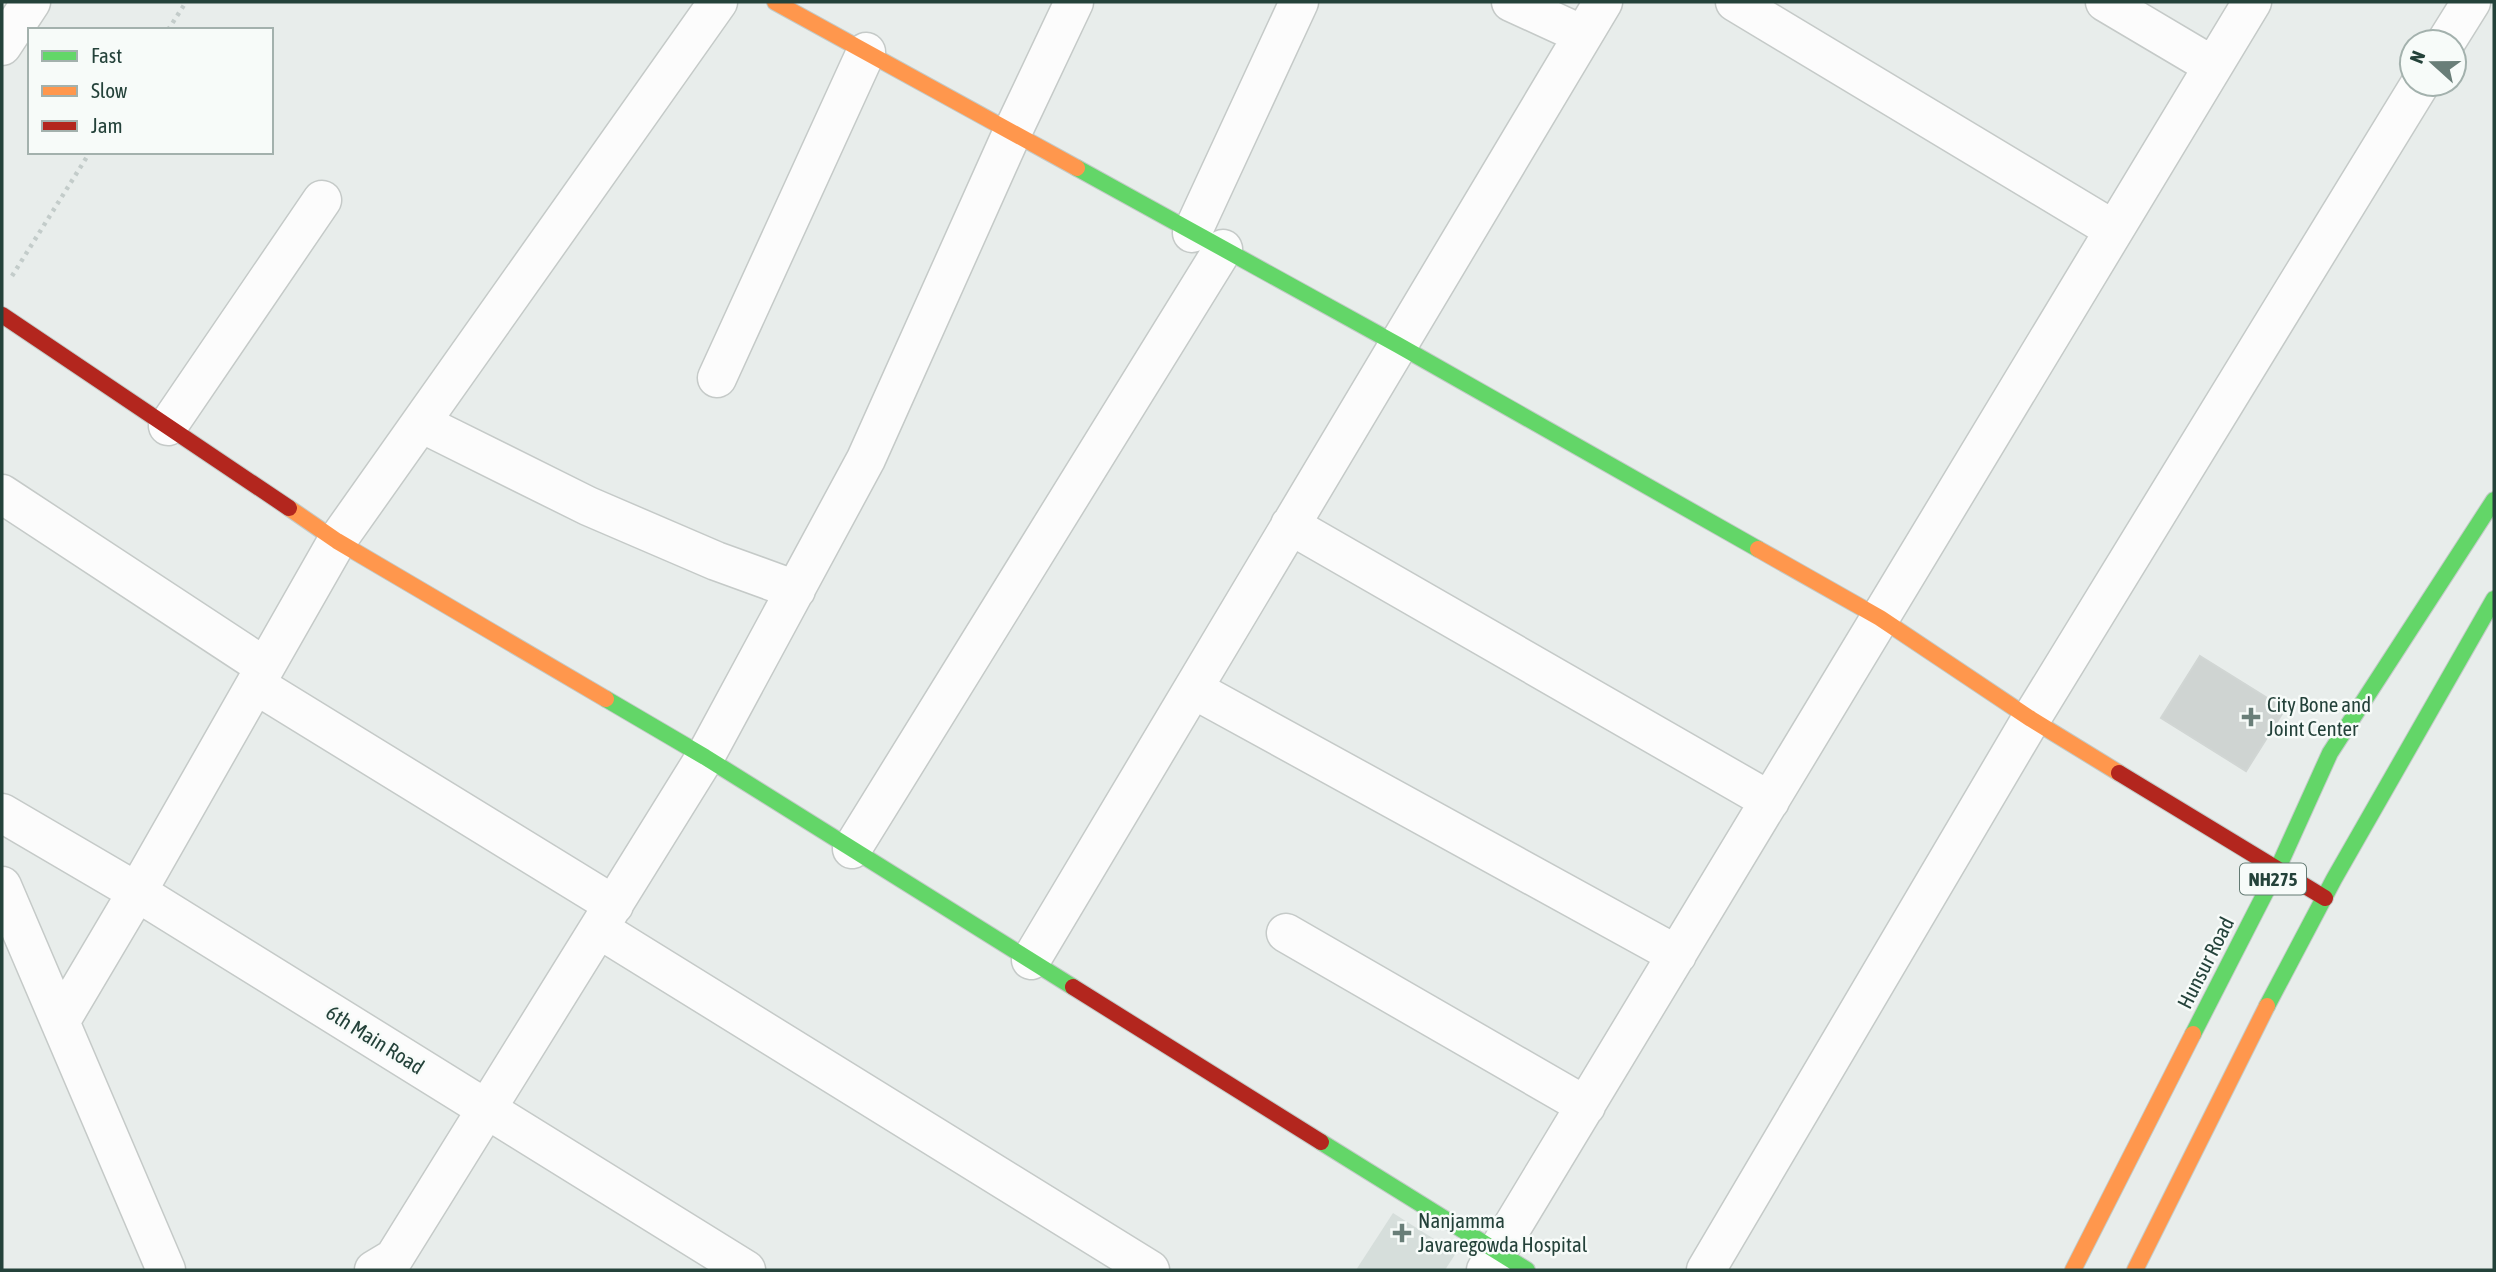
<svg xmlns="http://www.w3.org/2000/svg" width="2496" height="1272" font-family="'Asap Condensed',sans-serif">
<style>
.built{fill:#d6dedb}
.building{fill:#cfd4d2;stroke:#d1d6d4;stroke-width:2}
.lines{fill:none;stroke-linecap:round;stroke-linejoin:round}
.street-casing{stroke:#c5cac8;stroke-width:41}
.fast-casing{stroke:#c3cbc8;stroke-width:18}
.slow-casing{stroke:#c3cbc8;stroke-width:18}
.jam-casing{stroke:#c3cbc8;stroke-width:18}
.path{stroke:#c3ccca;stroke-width:4.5;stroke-dasharray:3.5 5;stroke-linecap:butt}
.street{stroke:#fcfcfc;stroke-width:38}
.fast{stroke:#63d668;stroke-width:16}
.slow{stroke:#ff974d;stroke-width:16}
.jam{stroke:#b3261e;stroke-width:16}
.poi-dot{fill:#697e78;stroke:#f7fbf9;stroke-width:2.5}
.labels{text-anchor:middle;stroke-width:5;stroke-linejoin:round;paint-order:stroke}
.shield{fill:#f7fbf9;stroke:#637a73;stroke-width:2}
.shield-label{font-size:19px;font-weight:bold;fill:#24423a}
.poi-label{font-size:21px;fill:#24423a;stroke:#f7fbf9;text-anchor:start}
.street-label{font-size:21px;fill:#24423a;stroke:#f7fbf9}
</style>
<rect width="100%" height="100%" fill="#e8edeb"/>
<path class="built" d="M1393,1213L1456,1253L1445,1270H1356Z"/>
<path class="building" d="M2200,656L2285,709L2246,771L2161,718Z"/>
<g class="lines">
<g class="street-casing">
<path id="street" d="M1511,2L1583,35
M1735,2L2114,230
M2105,2L2213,66
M2446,42L2471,2
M2,46L31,2
M1192,233L1299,2
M717,378L866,52
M421,423L588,506L716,561L796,590
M168,426L322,200
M2,494L265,667
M1290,525L1770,801
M256,685L614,905
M1193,689L1677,955
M2,813L137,892L746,1270
M852,849L1223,249
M2,886L166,1270
M599,929L1150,1270
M1286,933L1586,1106
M1031,960L1603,2
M60,1022L137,892L337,541L718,2
M374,1270L394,1258L705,757L866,459L1012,133L1074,2
M1486,1270L2252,2
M1706,1270L2031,719L2420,84"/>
</g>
<g class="fast-casing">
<path id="fast" d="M1077,168L1398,345L1758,549
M606,699L705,757L1073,987
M2267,1006L2334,879L2494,599
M2193,1034L2278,868L2330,753L2494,500
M1321,1142L1527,1270"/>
</g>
<g class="slow-casing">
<path id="slow" d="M775,2L1077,168
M289,508L337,541L606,699
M1758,549L1880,618L2031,719L2119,773
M2073,1270L2193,1034
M2135,1270L2267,1006"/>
</g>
<g class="jam-casing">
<path id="jam" d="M2,315L289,508
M2119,773L2325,898
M1073,987L1321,1142"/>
</g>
<path class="path" d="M168,30L186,2
M12,276L90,152"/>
<use href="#street" class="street"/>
<use href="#fast" class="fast"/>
<use href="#slow" class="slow"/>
<use href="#jam" class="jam"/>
</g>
<g class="poi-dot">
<path d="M2247.5 706.5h7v7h7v7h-7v7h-7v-7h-7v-7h7z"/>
<path d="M1398.5 1222.5h7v7h7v7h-7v7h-7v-7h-7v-7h7z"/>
</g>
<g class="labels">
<rect class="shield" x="2240" y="863.5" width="66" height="31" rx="5"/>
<g class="shield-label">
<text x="2273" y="886">NH275</text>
</g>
<g class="poi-label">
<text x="2267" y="712">City Bone and<tspan x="2267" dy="24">Joint Center</tspan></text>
<text x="1418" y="1228">Nanjamma<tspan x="1418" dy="24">Javaregowda Hospital</tspan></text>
</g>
<g class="street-label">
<text transform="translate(2206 963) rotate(-63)" y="7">Hunsur Road</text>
<text transform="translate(375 1040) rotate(32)" y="7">6th Main Road</text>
</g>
</g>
<rect width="2496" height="1272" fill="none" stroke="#24423a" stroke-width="7"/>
<rect x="28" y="28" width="245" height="126" fill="#f7fbf9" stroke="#a3b1ad" stroke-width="2"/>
<rect x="42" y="51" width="35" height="10" fill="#63d668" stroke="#a3b1ad" stroke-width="2"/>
<text x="91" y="63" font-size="21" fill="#24423a">Fast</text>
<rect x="42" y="86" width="35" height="10" fill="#ff974d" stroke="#a3b1ad" stroke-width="2"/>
<text x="91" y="98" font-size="21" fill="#24423a">Slow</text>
<rect x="42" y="121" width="35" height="10" fill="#b3261e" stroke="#a3b1ad" stroke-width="2"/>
<text x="91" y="133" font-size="21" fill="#24423a">Jam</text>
<g transform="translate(2433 63) rotate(291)"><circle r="33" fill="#f7fbf9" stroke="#a3b1ad" stroke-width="2"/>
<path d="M0-5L12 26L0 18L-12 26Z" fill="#697e78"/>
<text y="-10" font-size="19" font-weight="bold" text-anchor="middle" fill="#24423a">N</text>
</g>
</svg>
